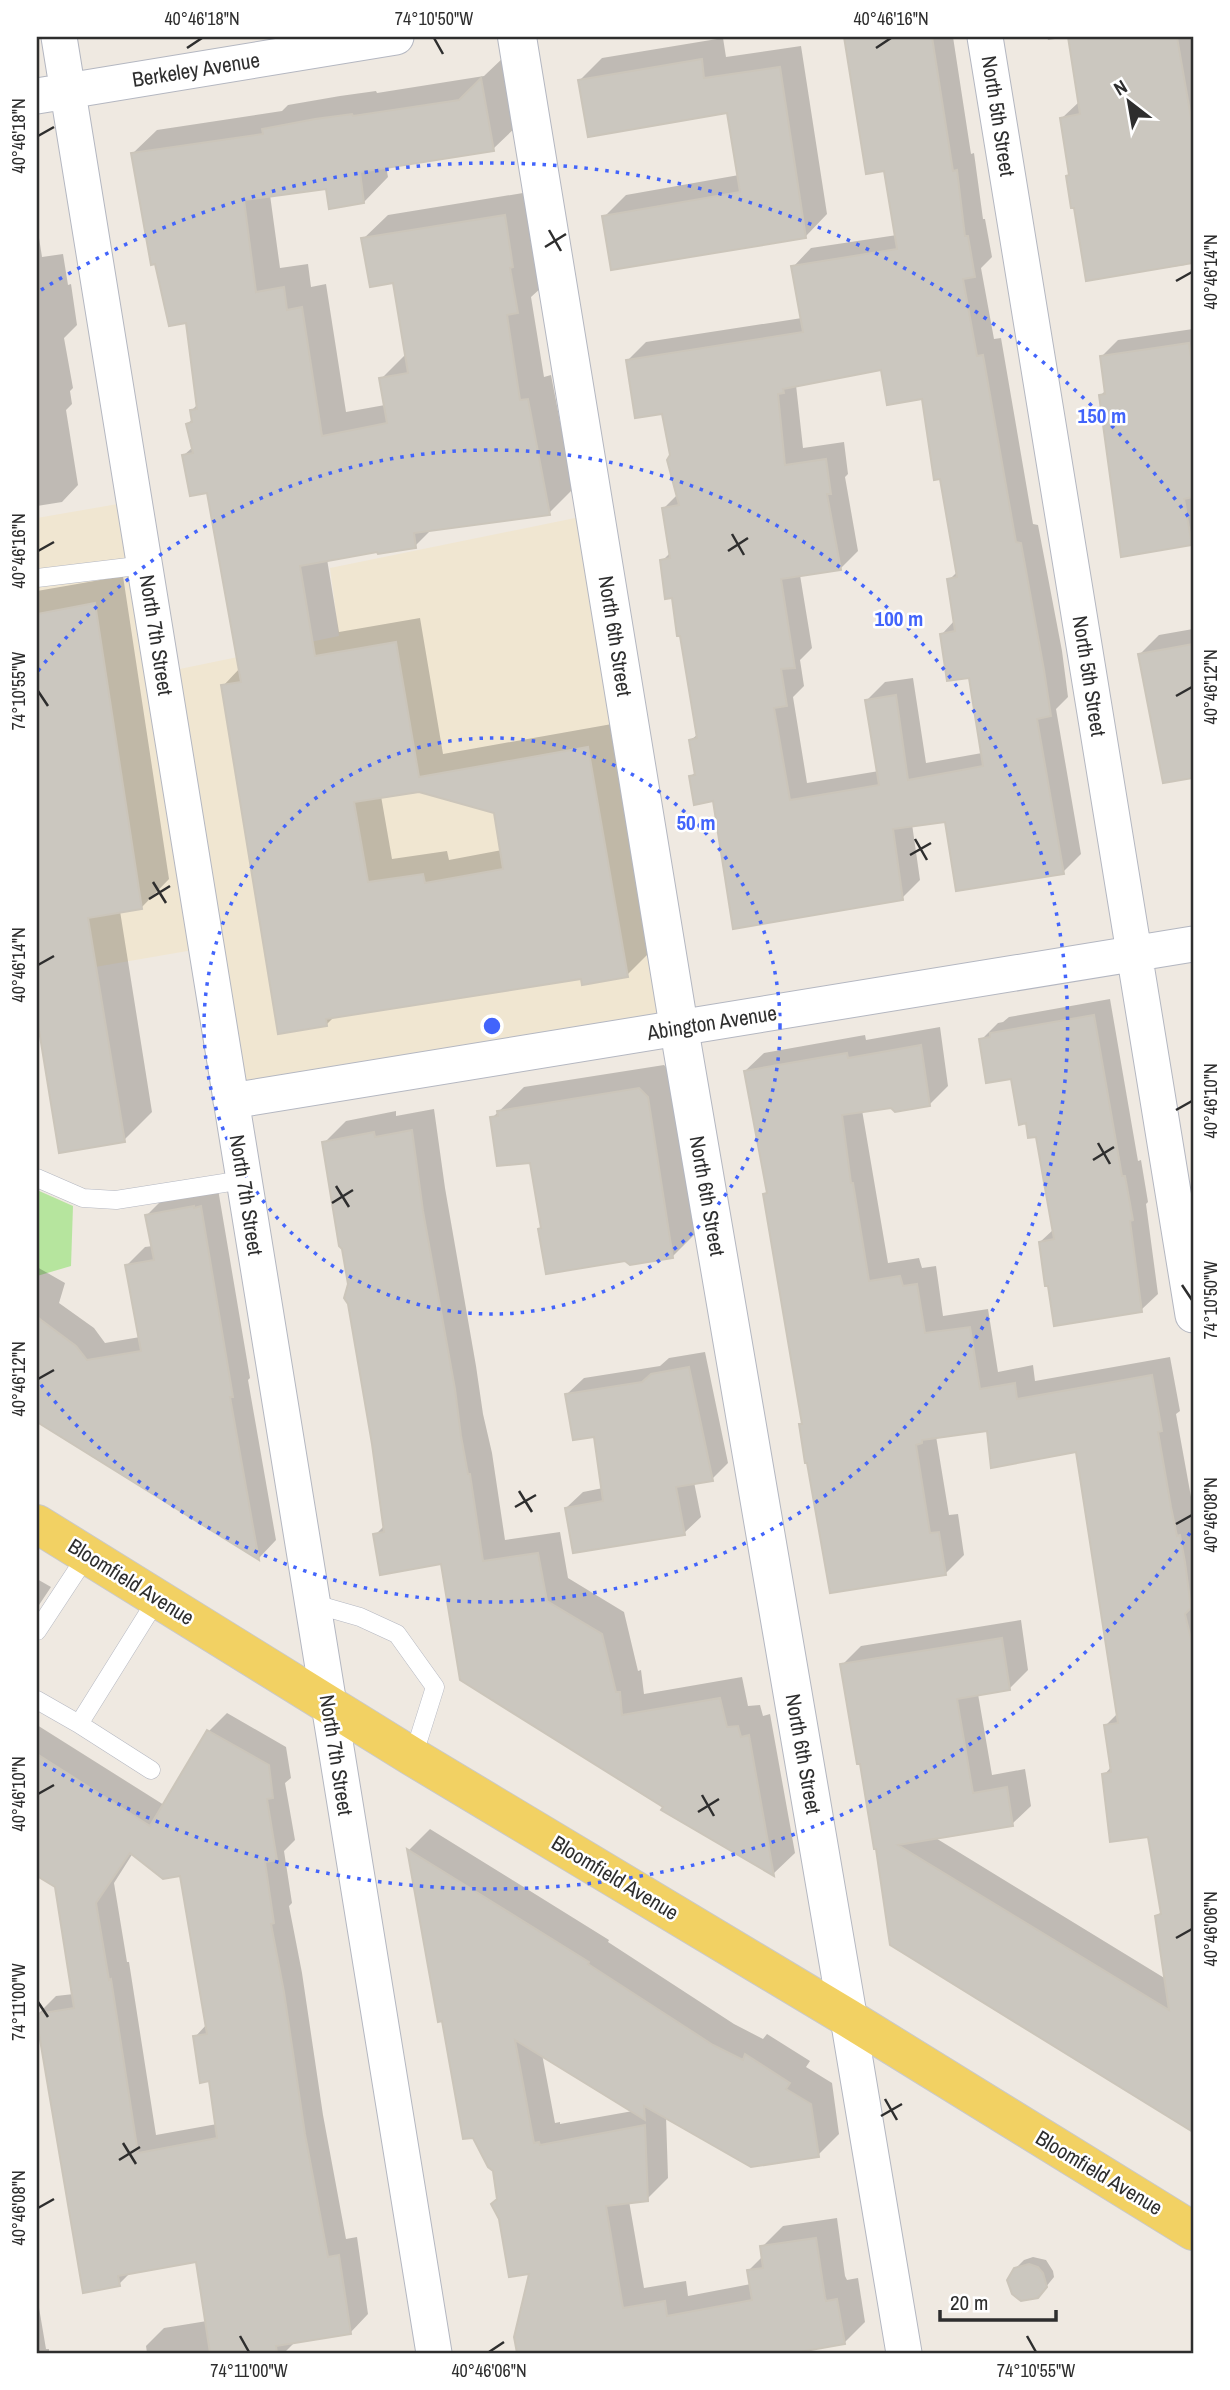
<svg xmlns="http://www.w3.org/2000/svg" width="1230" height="2390" font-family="'Archivo Narrow',sans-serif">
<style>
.education{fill:#f0e6d1}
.green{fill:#b6e59e}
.shadow{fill:#0003;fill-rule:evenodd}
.building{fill:#cbc7bf;stroke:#cbc5ba;stroke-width:2;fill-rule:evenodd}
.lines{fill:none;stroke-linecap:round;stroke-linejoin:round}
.service-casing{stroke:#b4b7c1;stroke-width:19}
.minor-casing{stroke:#b4b7c1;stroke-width:37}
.tertiary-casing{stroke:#b4b7c1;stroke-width:40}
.primary-casing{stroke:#c9c9c9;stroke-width:40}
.service{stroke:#fff;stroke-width:18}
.minor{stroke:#fff;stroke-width:35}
.tertiary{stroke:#fff;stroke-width:38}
.primary{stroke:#f2d163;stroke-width:38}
.ticks{fill:none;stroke:#2e2e2e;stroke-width:2.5}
.ring{fill:none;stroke:#4264fb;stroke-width:3.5;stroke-dasharray:3.5 7}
.labels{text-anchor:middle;stroke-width:5;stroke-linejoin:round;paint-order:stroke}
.street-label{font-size:21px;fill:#2e2e2e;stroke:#fff}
.centre{fill:#4264fb;stroke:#fff;stroke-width:3.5}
.ring-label{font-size:21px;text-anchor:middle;font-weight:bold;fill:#4264fb;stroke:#fff;stroke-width:5;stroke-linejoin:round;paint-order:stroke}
.neatline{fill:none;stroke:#2e2e2e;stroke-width:2.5}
.ticks-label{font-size:18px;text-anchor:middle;fill:#2e2e2e}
</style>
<rect width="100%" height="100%" fill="#efe9e1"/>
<path class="education" d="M135,501L199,949L37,977V518Z
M580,517L669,1019L230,1095L170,671L339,636L330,568Z"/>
<path class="green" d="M37,1190L73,1206L71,1266L37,1276Z"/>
<path class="shadow" d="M846,37H953L971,154L974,153L983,219H985L992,257L981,268L994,339L1001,338L1033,524L1038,525L1062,651L1068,697L1056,709L1081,854L1063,872L946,820L912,824L920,880L902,898L691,776L697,771L691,740L698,734L673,596L662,561L671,552L664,508L678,494L664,412L628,360L646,342L802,318L793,267L811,248L897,235L885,169L868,172ZM883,368L924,397L958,571L949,580L955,620L942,634L971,676L982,753L926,763L913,678L885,682L867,700L879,771L807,783L793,697L804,686L800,660L812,648L800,575L840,569L858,551L845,477L848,474L844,442L803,448L796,385Z
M1047,37H1069L1048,40Z
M1069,37H1193V257L1185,265L1088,279L1062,118L1080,101Z
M723,38L726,57L801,46L827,214L806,236L604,217L626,195L739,175L729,111L580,80L602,58Z
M505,56L518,125L493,149L386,166L388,177L364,202L327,187L270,195L280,268L308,264L311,287L326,284L346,412L385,405L381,379L405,355L394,281L363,239L388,215L529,192L542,287L531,297L544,377L551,375L573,489L549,513L432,529L415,546L327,559L339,632L420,618L443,754L612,724L651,951L627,975L583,977L336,1015L327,1024L223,686L240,668L208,491L184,455L193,447L188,424L193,418L192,410L198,404L187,321L132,154L157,130L282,111L288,105L340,96L376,91L377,93L484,76ZM419,790L495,811L502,850L449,860L447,851L392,859L381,796Z
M37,225L42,257L63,254L68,285L71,284L77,325L64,338L73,388L70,391L72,404L66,410L78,485L62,502L37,506Z
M1193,329V416L1167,421L1174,463L1193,460V542L1191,544L1101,395L1106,390L1101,357L1118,340Z
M123,576L169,879L141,908L120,911L152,1112L124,1140L60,1151L37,1008V591Z
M1193,629V776L1164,781L1140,654L1159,635Z
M1110,999L1138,1161L1141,1160L1148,1202L1146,1204L1158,1294L1141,1310L1040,1242L1054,1229L1037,1135L1012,1077L981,1040L998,1023L1003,1022L1009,1017Z
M940,1027L948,1086L929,1105L891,1106L862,1110L888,1263L919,1258L922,1268L936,1266L943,1316L988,1309L998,1372L1033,1365L1035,1381L1170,1357L1180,1411L1176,1414L1193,1508V2131L892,1944L877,1847L842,1665L861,1646L1021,1620L1028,1670L1009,1689L978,1694L992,1775L1025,1769L1031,1806L1012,1824L934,1837L1166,1979L1157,1916L1162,1911L1149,1835L1104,1775L1112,1766L1106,1725L1118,1713L1077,1450L988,1429L936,1436L949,1515L958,1514L964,1555L946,1573L801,1425L804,1422L765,1194L768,1191L745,1071L764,1053L865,1035L866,1040Z
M664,1065L672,1073L697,1232L672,1257L625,1260L539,1229L542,1226L532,1161L492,1118L524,1087Z
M434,1109L445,1188L476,1366L483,1414L492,1453L505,1540L560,1532L568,1578L624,1612L638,1671L641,1670L644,1694L742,1677L748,1706L760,1705L763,1716L770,1714L795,1853L773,1874L666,1806L443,1562L375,1535L385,1525L350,1284L324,1143L346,1121L396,1111V1116Z
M218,1189L250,1378L248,1380L276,1540L259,1558L44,1424L43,1426L37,1422V1267L65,1283L59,1303L94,1328L105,1343L140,1337L127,1265L145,1247L153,1246L147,1215L165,1197Z
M705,1352L728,1463L712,1479L694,1482L701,1517L684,1533L566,1508L583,1492L603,1488L595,1435L567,1394L584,1378L660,1366L669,1358Z
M37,1579L51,1587L37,1608Z
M227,1713L286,1747L291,1778L285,1783L295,1840L284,1851L292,1903L289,1906L302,1973L323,2115L346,2239L357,2237L368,2314L350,2333L296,2341L284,2353H144H147L146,2346L164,2328L207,2321L198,2260L131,2272L119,2284L84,2290L37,2015L56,1996L74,1994L56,1886L37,1874V1867L46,1850L37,1844V1725L164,1805L209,1731ZM133,1853L182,1875L207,2024L195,2037L211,2079L217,2124L156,2135L129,1962H127L114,1883Z
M430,1829L609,1940L608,1942L734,2024L763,2039L767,2034L810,2061L806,2067L832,2083L839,2134L818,2155L666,2116L668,2178L647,2199L629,2201L644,2288L686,2281L688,2296L751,2284L749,2270L763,2256L762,2247L783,2226L837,2218L845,2276L847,2280L858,2278L865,2322L844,2343L784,2353H523L517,2345L531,2272L499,2199L494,2170L443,2019L439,2020L409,1850ZM542,2054L633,2111L560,2124V2122L555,2123Z
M1033,2257L1046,2260L1053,2271L1054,2277L1041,2293L1015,2269L1024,2260Z
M37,2296L46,2349H49V2353H37Z"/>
<path class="building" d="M844,37H932L953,171L957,170L965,236H968L975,277L963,279L977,356L983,355L1016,542L1021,543L1044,670L1051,716L1037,719L1064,874L956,891L945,822L893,829L903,900L733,929L713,801L694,805L689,776L695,775L689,740L697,738L680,636H677L672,598L665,599L660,560L670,558L662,508L679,505L667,460L670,455L662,414L635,418L626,360L803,332L791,266L897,249L884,171L866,174ZM881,370L887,405L922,399L934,480L940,479L957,577L947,579L955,631L940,634L947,681L969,678L983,766L908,780L896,695L865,700L879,785L790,800L774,708L787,706L781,669L795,668L781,579L841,570L827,494H831L826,459L785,465L778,394L784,393L783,389Z
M1068,37H1177L1193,129V263L1086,281L1074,208H1071L1066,176L1069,175L1060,118L1080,114Z
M702,59L704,78L780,67L806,238L611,270L602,216L740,192L727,113L588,137L578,80Z
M481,78L494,151L360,172L364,203L329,209L326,189L244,200L256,292L284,287L287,310L302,307L322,436L387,423L379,378L408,373L393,283L370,287L361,238L505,215L513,267L510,268L518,313L507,315L520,400L528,399L550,515L414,533L416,548L378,554L377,552L300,566L315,656L396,642L419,777L588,747L628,977L582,985L581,979L326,1019L327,1026L278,1034L221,685L241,682L207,493L190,496L182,455L193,453L186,424L192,422L190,410L197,409L186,323L169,326L155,264L151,265L131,153L263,134L262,129L315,119L352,114L353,116L459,100ZM419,792L494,813L503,869L425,883L423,874L368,882L354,802Z
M1189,343L1193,371V497L1184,499L1192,545L1121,557L1099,395L1105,394L1100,356Z
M95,603L142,909L88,918L125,1142L59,1153L37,1018V614Z
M1193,644V778L1163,783L1138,654Z
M1094,1015L1122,1176H1125L1133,1220L1130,1221L1142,1312L1054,1326L1048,1286H1045L1039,1242L1054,1239L1036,1137L1028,1138L1026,1123L1019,1125L1011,1079L986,1083L979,1039L990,1037V1033Z
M921,1045L930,1106L895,1112L891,1108L842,1115L851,1183H853L869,1281L900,1276L903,1286L917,1284L925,1333L970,1327L980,1389L1015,1383L1017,1399L1152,1375L1162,1431L1158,1432L1171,1507L1177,1536L1180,1535L1185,1562L1191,1608L1185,1614L1193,1647V2132L890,1945L876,1849H874L860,1764H857L840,1664L1002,1638L1010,1690L957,1699L973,1793L1007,1787L1013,1826L898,1845L1169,2010L1155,1916L1161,1914L1148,1837L1110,1842L1102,1774L1111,1772L1104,1725L1118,1723L1076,1452L991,1468L987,1431L922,1440V1443L916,1445L930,1533L939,1532L946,1575L830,1593L807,1463H805L799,1424H802L763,1194L767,1193L744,1071L847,1053L848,1058Z
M639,1088L648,1097L673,1258L630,1265L625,1261L546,1274L538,1229L541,1228L530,1163L497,1166L490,1117L498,1116L497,1111Z
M412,1130L423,1211L455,1389L461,1436L468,1474H470L483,1561L538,1553L547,1601L602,1634L616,1692H620L622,1715L720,1698L727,1727L738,1726L741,1737L749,1735L774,1876L661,1810L663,1807L460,1680L441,1564L380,1575L373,1534L384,1532L372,1444L348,1304L344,1298L348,1284L342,1249L339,1246L322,1142L374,1132L375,1137Z
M194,1206V1208L201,1206L233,1397H230L259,1560L37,1422V1317L76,1346L87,1360L141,1351L125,1265L154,1260L145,1215Z
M689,1367L713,1481L676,1487L685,1535L573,1553L565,1508L603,1501L594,1437L573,1440L565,1394L642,1382L651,1374Z
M207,1730L269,1765L273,1798L267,1799L277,1860L265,1862L274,1923L271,1924L284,1992L305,2134L328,2257L339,2255L351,2334L276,2346L277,2353H210L196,2262L118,2276L120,2286L83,2293L37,2022V2014L74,2008L55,1887L37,1876V1754L150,1826ZM130,1853L163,1879L180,1876L207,2034L193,2036L200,2083L209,2081L217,2138L138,2153L111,1979L109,1980L96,1903Z
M407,1849L589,1962L588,1964L713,2045L743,2060L745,2054L790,2083L786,2089L811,2104L819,2157L751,2167L644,2106L645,2120L515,2040L534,2143L539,2142L540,2145L645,2125L648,2201L606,2206L623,2308L665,2301L667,2316L752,2300L747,2270L763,2268L760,2246L816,2238L825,2297L826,2301L837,2299L845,2344L794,2353H517L514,2337L529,2274L509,2277L499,2219L491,2204L497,2199L493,2171L488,2167L473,2138L463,2139L442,2021L438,2022Z
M1029,2264L1038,2267L1043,2273L1047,2287L1038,2298L1021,2301L1012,2294L1007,2280L1014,2268Z"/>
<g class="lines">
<g class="service-casing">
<path id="service" d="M37,578L145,565
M37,1178L83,1198L116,1200L243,1180
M311,1603L360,1617L397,1634L435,1687L413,1757
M37,1631L87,1555
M37,1700L79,1724
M151,1770L79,1724L157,1599"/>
</g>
<g class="minor-casing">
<path id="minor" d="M59,37L434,2353
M985,37L1193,1315
M37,96L396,37
M231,1101L1193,944
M848,2018L904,2353"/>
</g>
<g class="tertiary-casing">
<path id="tertiary" d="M517,37L679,1028L848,2018"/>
</g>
<g class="primary-casing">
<path id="primary" d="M37,1524L413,1757L848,2018L1193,2231"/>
</g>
<use href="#service" class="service"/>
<use href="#minor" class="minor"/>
<use href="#tertiary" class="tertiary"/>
<use href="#primary" class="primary"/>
</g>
<path class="ticks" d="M434,38L443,54M187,48L202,38M876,48L891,38M38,136L54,127M549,230L561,251M545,247L566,234M1176,281L1192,272M732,534L744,555M38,551L54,542M728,551L748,538M38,691L48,706M1176,696L1192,687M915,839L927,860M910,855L931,843M153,882L166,903M149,899L170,886M38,965L54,956M1176,1110L1192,1101M1098,1143L1110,1164M1093,1160L1114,1147M336,1186L349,1207M332,1203L353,1190M1182,1285L1192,1300M38,1379L54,1370M519,1491L532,1512M515,1507L536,1495M1176,1524L1192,1515M38,1794L54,1785M702,1795L714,1816M698,1812L719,1799M1176,1938L1192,1929M38,2002L48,2017M885,2099L897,2120M881,2116L902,2104M123,2143L136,2164M119,2160L140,2147M38,2208L54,2199M240,2336L249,2352M1027,2336L1036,2352M489,2352L504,2342"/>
<g class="ring">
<circle cx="492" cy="1026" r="288"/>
<path d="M38 671A576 576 0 1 1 38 1381"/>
<path d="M1190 1533A863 863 0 0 1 41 1762M41 290A863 863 0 0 1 1190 519"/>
</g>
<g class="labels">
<g class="street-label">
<text transform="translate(196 70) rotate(-9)" y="7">Berkeley Avenue</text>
<text transform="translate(998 116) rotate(81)" y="7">North 5th Street</text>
<text transform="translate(156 635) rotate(81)" y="7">North 7th Street</text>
<text transform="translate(615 636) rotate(81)" y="7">North 6th Street</text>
<text transform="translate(1089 676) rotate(81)" y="7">North 5th Street</text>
<text transform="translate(712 1023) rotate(-9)" y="7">Abington Avenue</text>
<text transform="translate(246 1195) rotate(81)" y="7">North 7th Street</text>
<text transform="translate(707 1196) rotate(80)" y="7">North 6th Street</text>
<text transform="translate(131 1582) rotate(32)" y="7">Bloomfield Avenue</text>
<text transform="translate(803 1754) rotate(80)" y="7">North 6th Street</text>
<text transform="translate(336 1755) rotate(81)" y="7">North 7th Street</text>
<text transform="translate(615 1878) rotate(31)" y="7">Bloomfield Avenue</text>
<text transform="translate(1099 2173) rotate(31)" y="7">Bloomfield Avenue</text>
</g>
</g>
<circle cx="492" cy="1026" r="10" class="centre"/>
<g class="ring-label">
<text x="1102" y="423">150 m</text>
<text x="899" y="626">100 m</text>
<text x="696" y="830">50 m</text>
</g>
<rect width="1230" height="2390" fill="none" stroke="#ffffff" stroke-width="77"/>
<g transform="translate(1129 102) rotate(329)" stroke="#ffffff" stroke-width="5" paint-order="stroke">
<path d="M0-5L12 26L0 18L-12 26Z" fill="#2e2e2e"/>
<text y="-10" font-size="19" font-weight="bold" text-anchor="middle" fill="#2e2e2e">N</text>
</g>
<path d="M940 2310v10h116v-10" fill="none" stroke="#2e2e2e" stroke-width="3.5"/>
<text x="950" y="2310" font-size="21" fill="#2e2e2e" stroke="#ffffff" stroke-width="5" paint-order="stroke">20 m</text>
<rect x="38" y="38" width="1154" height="2314" class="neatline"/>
<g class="ticks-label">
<text x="202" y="25">40°46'18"N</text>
<text x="434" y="25">74°10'50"W</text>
<text x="891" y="25">40°46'16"N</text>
<text transform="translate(19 136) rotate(-90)" y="6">40°46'18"N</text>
<text transform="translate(1211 272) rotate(-90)" y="6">40°46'14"N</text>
<text transform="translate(19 551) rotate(-90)" y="6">40°46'16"N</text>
<text transform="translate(1211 687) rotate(-90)" y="6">40°46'12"N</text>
<text transform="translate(19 691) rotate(-90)" y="6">74°10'55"W</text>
<text transform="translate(19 965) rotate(-90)" y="6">40°46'14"N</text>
<text transform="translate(1211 1101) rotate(-90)" y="6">40°46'10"N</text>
<text transform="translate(1211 1300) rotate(-90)" y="6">74°10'50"W</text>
<text transform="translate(19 1379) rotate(-90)" y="6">40°46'12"N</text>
<text transform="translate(1211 1515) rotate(-90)" y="6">40°46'08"N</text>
<text transform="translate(19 1794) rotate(-90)" y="6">40°46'10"N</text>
<text transform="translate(1211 1929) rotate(-90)" y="6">40°46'06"N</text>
<text transform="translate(19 2002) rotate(-90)" y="6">74°11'00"W</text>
<text transform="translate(19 2208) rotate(-90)" y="6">40°46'08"N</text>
<text x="249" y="2377">74°11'00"W</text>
<text x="489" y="2377">40°46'06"N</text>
<text x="1036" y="2377">74°10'55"W</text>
</g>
</svg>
